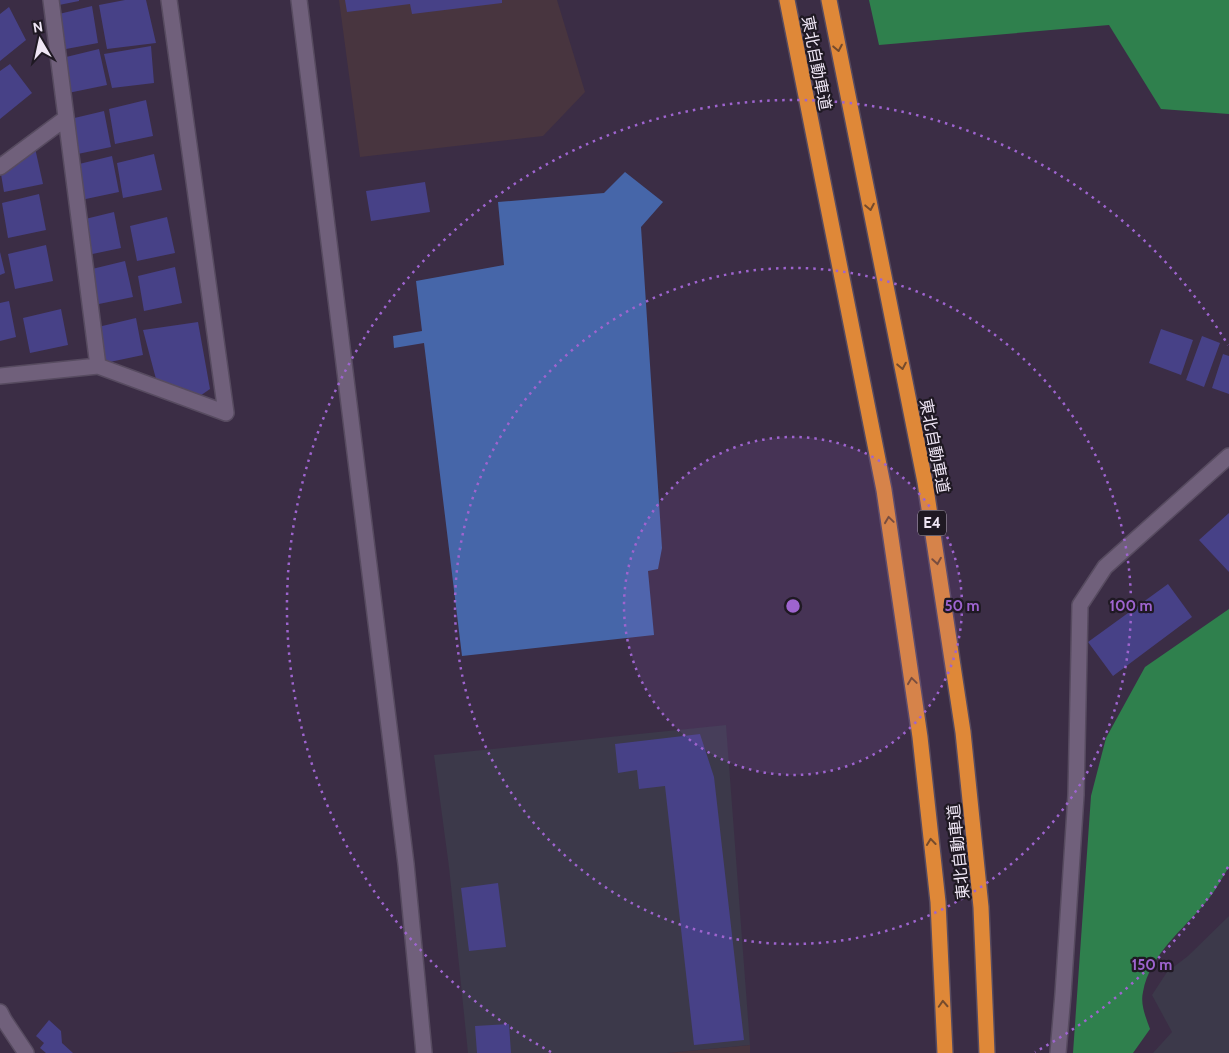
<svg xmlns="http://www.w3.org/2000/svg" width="1229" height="1053" font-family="Cabin,'Noto Sans JP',sans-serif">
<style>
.commercial{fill:#48353f}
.industrial{fill:#3c394a}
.forest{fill:#2f804d}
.water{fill:#4666a9}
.building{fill:#474187}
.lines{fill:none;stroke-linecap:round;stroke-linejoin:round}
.minor-casing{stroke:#574b60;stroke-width:18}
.tertiary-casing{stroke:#574b60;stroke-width:18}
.motorway-casing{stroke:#574b60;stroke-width:18}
.minor{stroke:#70607b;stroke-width:15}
.tertiary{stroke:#70607b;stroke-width:15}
.motorway{stroke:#df8838;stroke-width:15}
.oneway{stroke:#754b2c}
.ring{fill:none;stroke:#9e64cf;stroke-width:2.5;stroke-dasharray:2.5 5}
.labels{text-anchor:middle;stroke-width:4.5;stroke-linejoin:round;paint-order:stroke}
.shield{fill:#1f1923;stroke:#b1a8b6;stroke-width:1}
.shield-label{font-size:15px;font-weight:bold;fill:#efe6f5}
.street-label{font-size:16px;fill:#efe6f5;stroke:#1f1923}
.centre{fill:#9e64cf;stroke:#1f1923;stroke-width:2.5}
.ring-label{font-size:15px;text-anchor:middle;font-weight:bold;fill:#9e64cf;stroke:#1f1923;stroke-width:4.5;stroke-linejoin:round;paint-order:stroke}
</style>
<rect width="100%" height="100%" fill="#3b2d45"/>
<path class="commercial" d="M339,0H557L585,92L543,136L360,157Z
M750,1045V1053H667Z"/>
<path class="industrial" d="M726,725L750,1045L667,1053H468L449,867L434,755Z
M1229,916V1053H1153L1172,1032L1152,995L1167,972L1188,956Z"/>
<path class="forest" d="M869,0H1229V114L1161,109L1109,25L879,45Z
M1229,609V867C1221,879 1215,892 1206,902C1183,930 1150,954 1143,992C1140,1004 1146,1018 1150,1029L1133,1053H1073L1091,796L1106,738L1145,667Z"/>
<path class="water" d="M625,172L663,202L641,227L662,548L658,569L648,571L654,635L462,656L424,343L394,348L393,336L422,331L416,281L504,265L498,202L604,193Z"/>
<path class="building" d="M58,0H79V1L59,5Z
M125,0H146L156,43L107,49L99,5Z
M345,0H502V3L412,14L410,4L347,12Z
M92,6L98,43L66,49L59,14Z
M9,7L26,40L0,61V14Z
M151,46L154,83L112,88L104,54Z
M99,49L107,85L68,93L62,58Z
M10,64L32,93L0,119V71Z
M146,100L153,136L115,144L109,109Z
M104,111L111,147L73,155L66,120Z
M35,148L43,184L4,192L0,168V156Z
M154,154L162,190L123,198L117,163Z
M112,156L119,192L81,200L75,165Z
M425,182L430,212L371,221L366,191Z
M39,194L46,230L8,238L2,203Z
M114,212L121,248L83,256L77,221Z
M167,217L175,253L137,261L130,226Z
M46,245L53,281L15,289L8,254Z
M0,252L5,273L0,275Z
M125,261L133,297L94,305L88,270Z
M175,267L182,303L144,311L138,276Z
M9,301L16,337L0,341V303Z
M61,309L68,345L30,353L23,318Z
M136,318L143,355L105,363L98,327Z
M198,322L210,389L197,398L156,379L143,330Z
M1161,329L1193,340L1181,375L1149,363Z
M1202,336L1220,343L1204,387L1186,380Z
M1223,354L1229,356V394L1212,388Z
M1229,513V572L1199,540Z
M1168,584L1192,617L1113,676L1088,642Z
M700,734L714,777L744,1040L694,1045L665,786L639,789L637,770L618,773L615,744Z
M498,883L506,947L469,951L461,888Z
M49,1020L61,1031L62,1043L73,1053H46L40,1048L44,1043L36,1036Z
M509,1024L511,1053H477L475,1026Z"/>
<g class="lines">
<g class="minor-casing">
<path id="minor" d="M51,0L98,366
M0,167L66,118
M0,376L98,366L226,413L169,0"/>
</g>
<g class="tertiary-casing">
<path id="tertiary" d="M299,0L406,864L424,1053
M0,1012L4,1020L26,1053
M1058,1053L1063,994L1076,795L1080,605L1105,567L1229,456"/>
</g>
<g class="motorway-casing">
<path id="motorway" d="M787,0L884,490L920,737L938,902L945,1053
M829,0L925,482L963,732L981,907L987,1053"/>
</g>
<use href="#minor" class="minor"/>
<use href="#tertiary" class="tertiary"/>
<use href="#motorway" class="motorway"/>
</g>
<defs><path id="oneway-chevron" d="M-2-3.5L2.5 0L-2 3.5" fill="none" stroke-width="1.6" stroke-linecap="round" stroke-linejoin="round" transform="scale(1.25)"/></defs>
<g class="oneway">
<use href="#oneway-chevron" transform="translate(838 48) rotate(79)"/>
<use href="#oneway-chevron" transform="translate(870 207) rotate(79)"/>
<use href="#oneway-chevron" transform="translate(902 366) rotate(79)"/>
<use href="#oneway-chevron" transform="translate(889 520) rotate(-98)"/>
<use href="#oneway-chevron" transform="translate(937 561) rotate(81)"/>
<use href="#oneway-chevron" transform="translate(912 681) rotate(-98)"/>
<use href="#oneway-chevron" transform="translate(931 842) rotate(-96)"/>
<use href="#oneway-chevron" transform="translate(943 1004) rotate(-93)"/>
</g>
<circle cx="793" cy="606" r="169" fill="#9e64cf" fill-opacity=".12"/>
<g class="ring">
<circle cx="793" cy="606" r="169"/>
<circle cx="793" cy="606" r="338"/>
<path d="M1228 867A507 507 0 0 1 1035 1052M551 1052A507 507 0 1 1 1228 345"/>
</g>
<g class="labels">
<rect class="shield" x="918" y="510.5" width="28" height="25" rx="4"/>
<g class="shield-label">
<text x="932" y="528">E4</text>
</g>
<g class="street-label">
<text transform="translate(817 63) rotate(79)" y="6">東北自動車道</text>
<text transform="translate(935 446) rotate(79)" y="6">東北自動車道</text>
<text transform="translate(958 852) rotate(-96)" y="6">東北自動車道</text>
</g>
</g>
<circle cx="793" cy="606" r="8" class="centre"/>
<g class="ring-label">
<text x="962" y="611">50 m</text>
<text x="1131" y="611">100 m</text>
<text x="1152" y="970">150 m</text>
</g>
<g transform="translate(40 40) rotate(351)" stroke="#1f1923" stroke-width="4" paint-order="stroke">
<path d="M0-4L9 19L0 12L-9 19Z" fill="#efe6f5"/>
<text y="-8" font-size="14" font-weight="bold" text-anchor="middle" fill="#efe6f5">N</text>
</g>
</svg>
